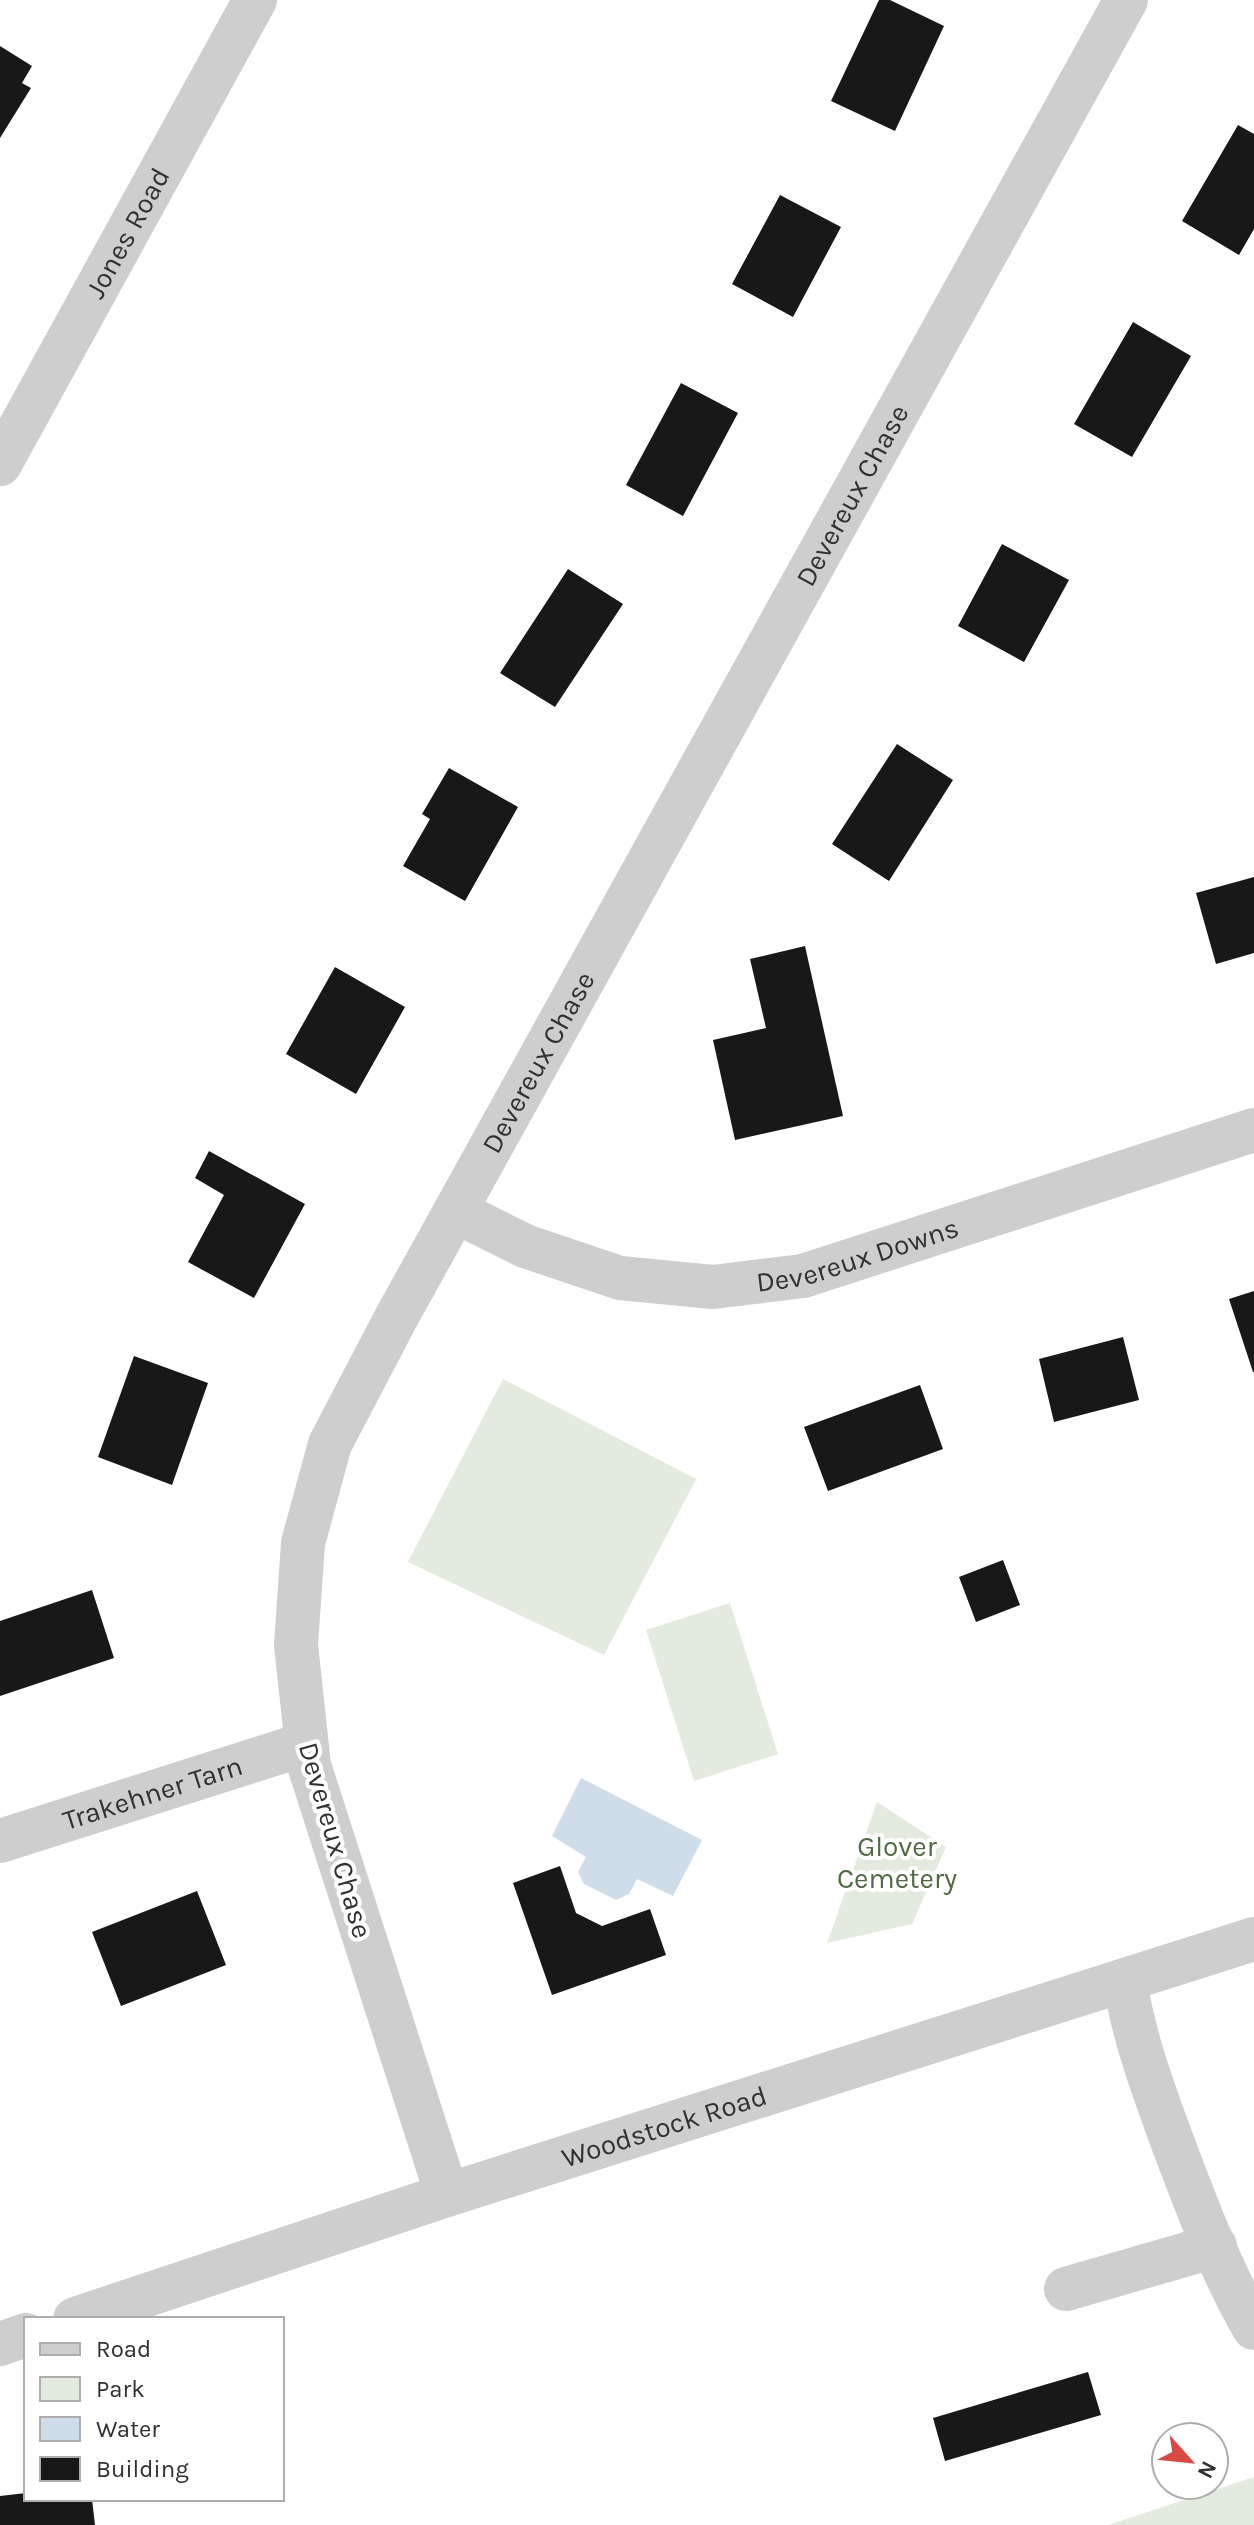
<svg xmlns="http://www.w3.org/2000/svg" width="1254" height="2525" font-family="Karla,sans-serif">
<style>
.green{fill:#e3eade}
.water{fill:#cfddeb}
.building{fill:#181818}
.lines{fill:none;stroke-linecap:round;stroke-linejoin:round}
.minor{stroke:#cecece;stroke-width:44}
.labels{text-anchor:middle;stroke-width:8;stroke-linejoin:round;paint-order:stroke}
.street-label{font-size:28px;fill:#313131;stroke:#fff}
.park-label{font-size:28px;fill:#506a42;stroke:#fff}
</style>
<rect width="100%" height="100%" fill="#fff"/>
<path class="green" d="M503,1379L696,1479L604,1655L408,1562Z
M730,1603L778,1754L694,1781L646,1630Z
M877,1802L946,1847L912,1924L827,1943Z
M1254,2477V2525H1108Z"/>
<path class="water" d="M581,1778L702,1840L673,1896L637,1879L629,1894L616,1900L584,1884L578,1872L586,1857L552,1836Z"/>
<path class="building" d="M879,0H890L944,26L895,131L831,101Z
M0,46L32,66L22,83L31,88L0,138Z
M1238,125L1254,134V229L1239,255L1182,221Z
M780,195L841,227L793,317L732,284Z
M1133,322L1191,356L1132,457L1074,424Z
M681,383L738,413L683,516L626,485Z
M1002,544L1069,580L1024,662L958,626Z
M568,569L623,604L555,707L500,673Z
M897,744L953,780L889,881L832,844Z
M449,768L518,807L465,901L403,866L430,819L422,814Z
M1254,877V953L1216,964L1196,893Z
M805,946L843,1116L735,1140L713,1040L766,1028L750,959Z
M335,967L405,1007L356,1094L286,1054Z
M209,1151L305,1204L254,1298L188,1262L224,1195L195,1178Z
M1254,1291V1372H1253L1229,1299Z
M1123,1337L1139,1400L1054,1422L1039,1359Z
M134,1356L208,1383L172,1485L98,1457Z
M920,1385L943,1449L828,1491L804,1427Z
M1003,1560L1020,1605L976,1622L959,1577Z
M92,1590L114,1658L0,1696V1621Z
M560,1866L576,1913L602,1926L650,1909L666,1955L552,1995L513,1883Z
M197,1891L226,1965L121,2006L92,1932Z
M1088,2372L1101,2415L945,2461L933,2418Z
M26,2493V2499H92L95,2525H0V2496Z"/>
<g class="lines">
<g class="minor">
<path id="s1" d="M0,464L255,0"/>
<path id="s2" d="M457,1212L525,1246L620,1278L713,1287L803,1276L1254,1130"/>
<path id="s3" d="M0,1841L305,1744"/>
<path d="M1125,1980C1133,2035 1152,2086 1171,2138C1195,2202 1220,2269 1254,2328"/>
<path id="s4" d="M447,2195L309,1765L296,1645L303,1543L330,1444L396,1318L1126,0"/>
<path d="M1066,2289L1215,2246"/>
<path id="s5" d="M75,2319L447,2195L1254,1939"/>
<path d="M0,2344L26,2335"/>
</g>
</g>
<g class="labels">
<g class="street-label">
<text dy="10" stroke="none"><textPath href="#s1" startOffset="264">Jones Road</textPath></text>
<text dy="10" stroke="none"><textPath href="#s4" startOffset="1860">Devereux Chase</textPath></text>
<text dy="10" stroke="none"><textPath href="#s4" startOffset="1212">Devereux Chase</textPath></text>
<text dy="10" stroke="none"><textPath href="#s2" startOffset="418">Devereux Downs</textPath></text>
<text dy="10" stroke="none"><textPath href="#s3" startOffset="160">Trakehner Tarn</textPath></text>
<text transform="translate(336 1840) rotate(74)" y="10">Devereux Chase</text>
<text dy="10" stroke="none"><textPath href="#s5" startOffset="620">Woodstock Road</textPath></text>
</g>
<g class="park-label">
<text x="897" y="1856">Glover<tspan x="897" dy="32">Cemetery</tspan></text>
</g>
</g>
<rect x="24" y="2317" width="260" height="184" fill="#ffffff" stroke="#adadad" stroke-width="2"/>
<rect x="40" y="2343" width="40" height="12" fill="#cecece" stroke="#adadad" stroke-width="2"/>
<text x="96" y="2357" font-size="24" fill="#313131">Road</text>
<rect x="40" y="2377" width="40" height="24" fill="#e3eade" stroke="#adadad" stroke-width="2"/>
<text x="96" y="2397" font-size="24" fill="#313131">Park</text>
<rect x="40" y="2417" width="40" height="24" fill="#cfddeb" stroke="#adadad" stroke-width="2"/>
<text x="96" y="2437" font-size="24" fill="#313131">Water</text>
<rect x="40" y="2457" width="40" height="24" fill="#181818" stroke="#adadad" stroke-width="2"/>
<text x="96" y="2477" font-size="24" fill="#313131">Building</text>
<g transform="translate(1190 2461) rotate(117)"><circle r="38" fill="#ffffff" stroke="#adadad" stroke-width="2"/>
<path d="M0-6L14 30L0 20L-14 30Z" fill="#d74b44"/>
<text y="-12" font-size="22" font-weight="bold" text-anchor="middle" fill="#313131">N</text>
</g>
</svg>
